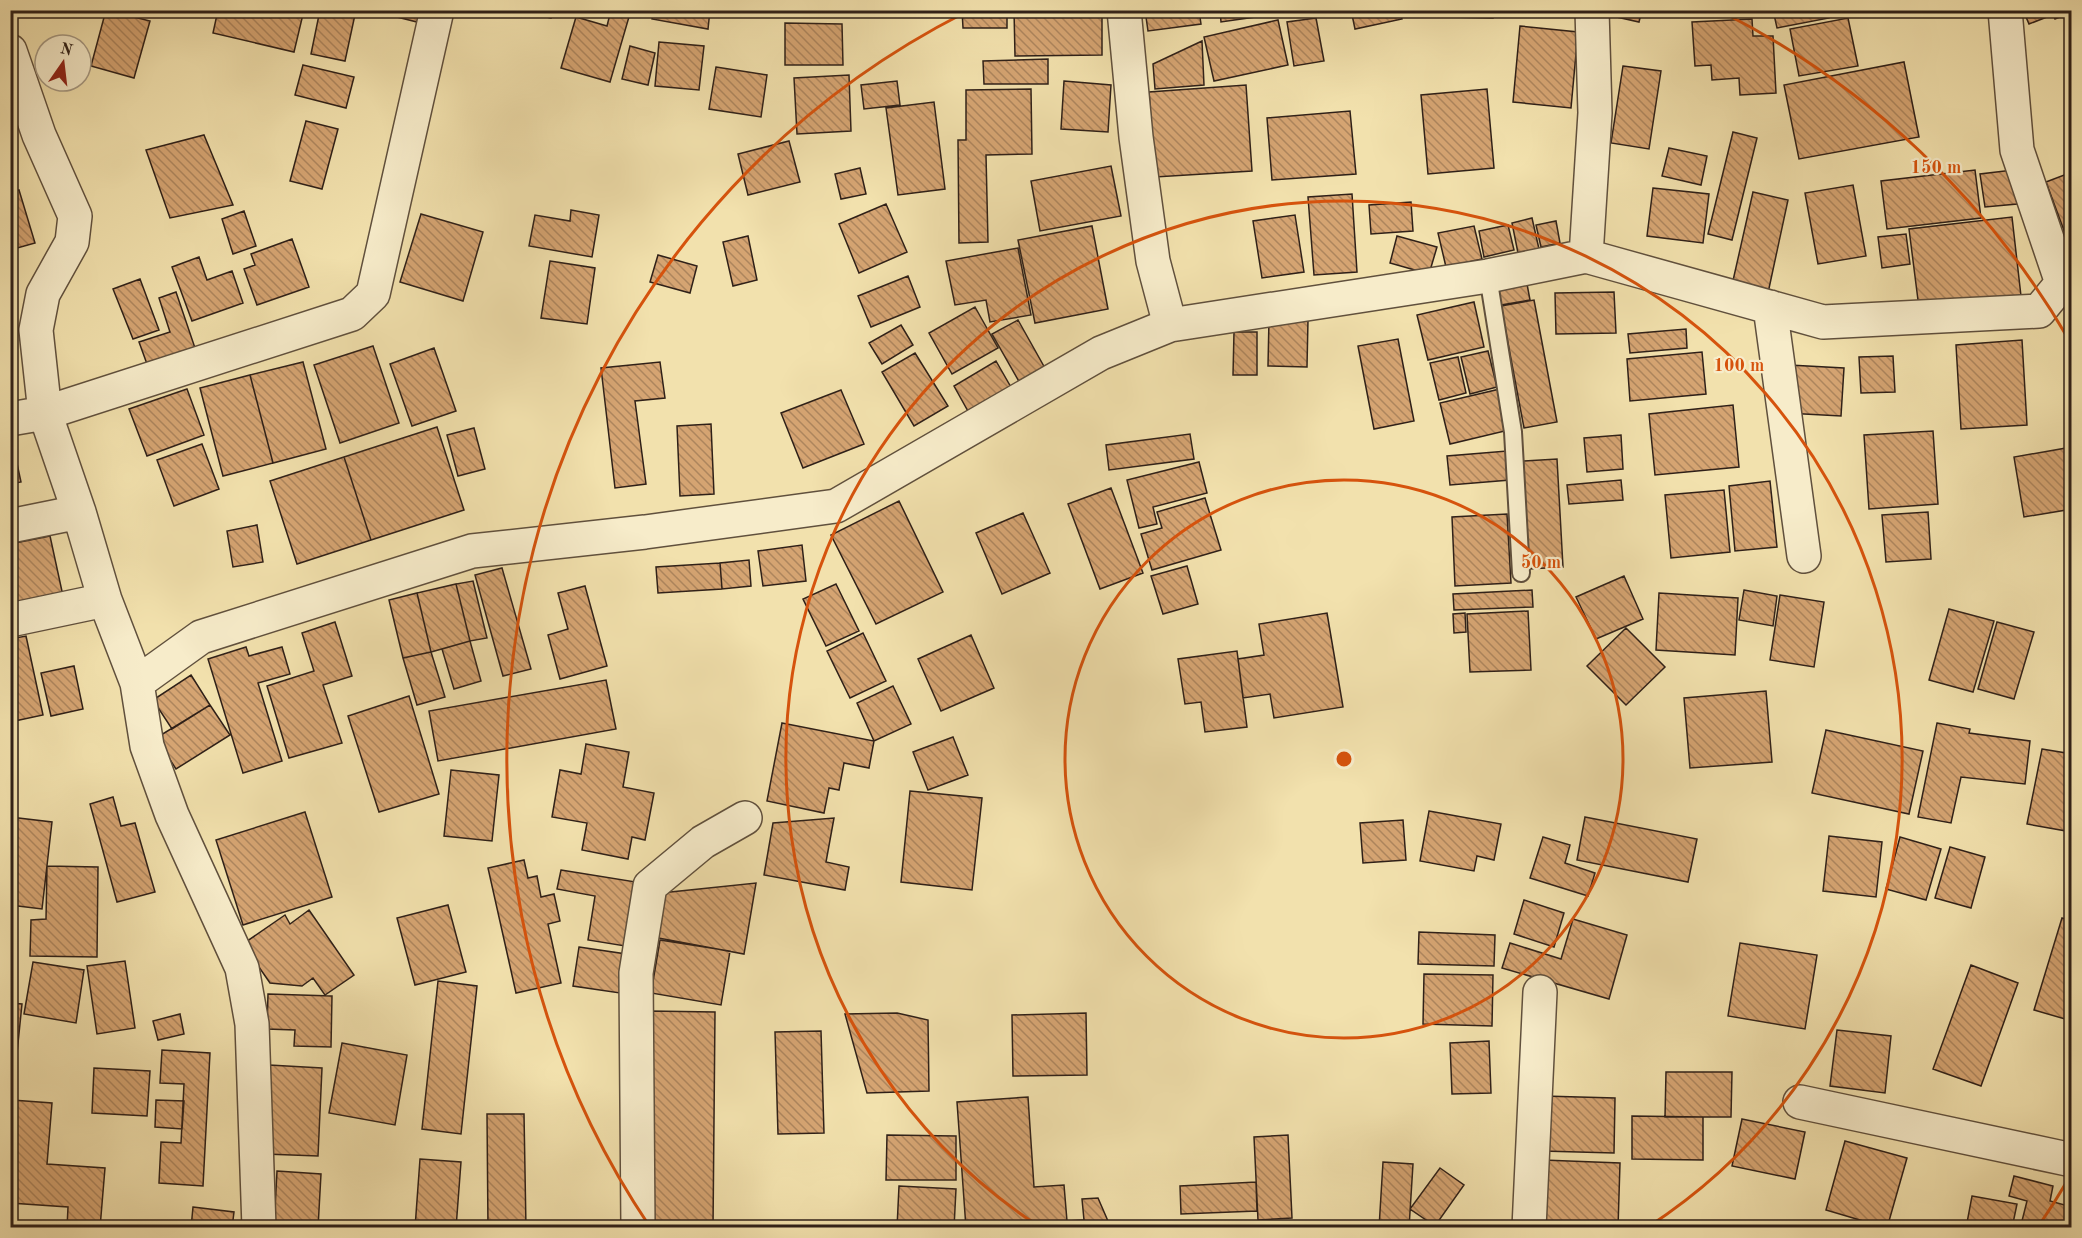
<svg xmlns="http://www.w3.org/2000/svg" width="2082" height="1238" font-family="'Old Standard TT',serif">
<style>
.building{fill:url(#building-back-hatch);stroke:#2f2018;stroke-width:1.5}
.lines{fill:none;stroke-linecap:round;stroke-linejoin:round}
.lane-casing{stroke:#60503d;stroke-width:20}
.street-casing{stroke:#60503d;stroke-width:36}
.lane{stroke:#f7ecca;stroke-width:16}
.street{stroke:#f7ecca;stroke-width:33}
.ring{fill:none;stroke:#d6530d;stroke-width:3}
.centre{fill:#d6530d;stroke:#f7ecca;stroke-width:3}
.ring-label{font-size:18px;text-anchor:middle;font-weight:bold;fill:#d6530d;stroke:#f7ecca;stroke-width:4.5;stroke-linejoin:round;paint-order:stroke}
</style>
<defs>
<pattern id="building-back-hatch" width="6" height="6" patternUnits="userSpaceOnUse" patternTransform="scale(1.5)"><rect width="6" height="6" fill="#d5a472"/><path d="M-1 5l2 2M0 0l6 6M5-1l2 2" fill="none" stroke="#ad855d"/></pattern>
</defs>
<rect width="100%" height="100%" fill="#f2e1ad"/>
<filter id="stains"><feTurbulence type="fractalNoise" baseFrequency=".00333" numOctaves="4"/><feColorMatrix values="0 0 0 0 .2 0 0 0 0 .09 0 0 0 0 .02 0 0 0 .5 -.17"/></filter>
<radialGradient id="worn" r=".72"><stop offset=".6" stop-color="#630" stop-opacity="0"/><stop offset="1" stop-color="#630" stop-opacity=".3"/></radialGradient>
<path class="building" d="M106,10L150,21L134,78L91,66Z
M218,10H304L294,52L213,33Z
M320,10H356L345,61L311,54Z
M369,10H424L421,23Z
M517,10H553L551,18Z
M611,10H631L610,82L561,68L576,17L607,26Z
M654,10H710L708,29L652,19Z
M962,10H1007V28H963Z
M1014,10H1102V55L1015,56Z
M1145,10H1199L1201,24L1148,31Z
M1220,10H1254L1255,17L1221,22Z
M1351,10H1400L1402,19L1355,29Z
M1449,10H1493V18L1449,17Z
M1604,10H1642L1639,22L1603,14Z
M1684,10H1742L1685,15Z
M1773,10H1828L1829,18L1777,28Z
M2023,10H2050L2052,15L2029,24Z
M2051,10H2072V12L2055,19Z
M1316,18L1324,61L1294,66L1287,22Z
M1848,18L1858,66L1799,76L1790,29Z
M1752,19L1753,36H1773L1776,93L1740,95L1739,78L1712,80L1711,65L1695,66L1692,22Z
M1278,20L1288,65L1214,81L1204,37Z
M785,23L842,24L843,65H785Z
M1520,26L1578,32L1571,108L1513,102Z
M1202,41L1204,85L1155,89L1153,64Z
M659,42L704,46L699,90L655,86Z
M630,46L655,53L648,85L622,79Z
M1048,59V84H984L983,61Z
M1904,62L1919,137L1799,159L1784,85Z
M303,65L354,77L346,108L295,95Z
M1623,66L1661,71L1649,149L1611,143Z
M716,67L767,75L761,117L709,109Z
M849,75L851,131L797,134L794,78Z
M897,81L900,105L864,109L861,85Z
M1064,81L1111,85L1108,132L1061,129Z
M1246,85L1252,171L1155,177L1149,92Z
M1031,89L1032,154L986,155L988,242L959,243L958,140H966V90Z
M1487,89L1494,168L1428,174L1421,95Z
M934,102L945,189L898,195L886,108Z
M1350,111L1356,174L1272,180L1267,118Z
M306,121L338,129L322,189L290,181Z
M1733,132L1757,138L1732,240L1708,234Z
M204,135L233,205L170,218L146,150Z
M789,141L800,182L748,195L738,154Z
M1669,148L1707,156L1701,185L1662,176Z
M1111,166L1121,216L1040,231L1031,181Z
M860,168L866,194L841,199L835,174Z
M1975,170L1981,218L1887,229L1881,181Z
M2013,170L2017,204L1985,207L1980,174Z
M2072,172V252L2046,182Z
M1853,185L1866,256L1818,264L1805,193Z
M1653,188L1709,194L1703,243L1647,236Z
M19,190L35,243L10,250V192Z
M1753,192L1788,200L1768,293L1732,285Z
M1352,194L1357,272L1314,275L1308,197Z
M1411,202L1413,231L1371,234L1369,205Z
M886,204L907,252L859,273L839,224Z
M571,210L599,215L592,257L529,246L535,215L570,221Z
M244,211L256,246L233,254L222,219Z
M421,214L483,232L463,301L400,282Z
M1295,215L1304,272L1262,278L1253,221Z
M2012,217L2021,296L1919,308L1909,229Z
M1532,218L1539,249L1518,253L1512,223Z
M1556,221L1560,243L1541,247L1536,225Z
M1508,225L1514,250L1484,257L1479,231Z
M1092,226L1108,309L1035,323L1018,240Z
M1474,226L1482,259L1446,267L1438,233Z
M1906,234L1910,264L1882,268L1878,237Z
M748,236L757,280L733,286L723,242Z
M1397,236L1437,247L1429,274L1390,263Z
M292,239L309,287L257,305L244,269L255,265L251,254Z
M1018,248L1031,315L990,322L986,300L955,305L946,261Z
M658,255L697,266L690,293L650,282Z
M199,257L207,280L232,271L243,303L192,321L172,267Z
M550,261L595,268L587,324L541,318Z
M908,276L920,307L871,327L858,296Z
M140,279L159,330L133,339L113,289Z
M1527,284L1530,300L1501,305L1498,289Z
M176,292L195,348L147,364L139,342L170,332L159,298Z
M1614,292L1616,333L1556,334L1555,293Z
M1534,300L1557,422L1524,428L1501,306Z
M1474,302L1484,347L1428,360L1417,315Z
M975,307L998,348L952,374L929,333Z
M1269,319L1308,320L1307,367L1268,366Z
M1018,320L1046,370L1021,385L992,334Z
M901,325L913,345L882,364L869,343Z
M1686,329L1687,348L1630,353L1628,334Z
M2068,329H2072V369H2068Z
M1234,332H1257V375H1233Z
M1398,339L1414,421L1374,429L1358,346Z
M2022,340L2027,425L1961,429L1956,345Z
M373,346L399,423L340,443L314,365Z
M434,348L456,411L412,426L390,364Z
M1488,351L1497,387L1470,394L1461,357Z
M1702,352L1706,394L1630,401L1627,359Z
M915,353L948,406L914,426L882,372Z
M1893,356L1895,392L1861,393L1859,357Z
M1458,357L1466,393L1439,400L1430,363Z
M996,361L1012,389L969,413L954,386Z
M303,362L326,449L273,463L250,375Z
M660,362L665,398L635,401L646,484L615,488L601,368Z
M1789,365L1844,368L1841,416L1786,413Z
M250,375L273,463L223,476L200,388Z
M187,389L204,435L147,456L129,409Z
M1500,389L1509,430L1450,444L1440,403Z
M841,390L864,444L803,468L781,413Z
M1733,405L1739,467L1655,475L1649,414Z
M711,424L714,494L680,496L677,426Z
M437,427L464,510L371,540L344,457Z
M474,428L485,469L458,476L447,435Z
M10,431L21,482L10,484Z
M1933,431L1938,504L1869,509L1864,435Z
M1190,434L1194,459L1109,470L1106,445Z
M1621,435L1623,469L1587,472L1584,438Z
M202,444L219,489L174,506L157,460Z
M2072,447V509L2024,517L2014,457Z
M1507,451L1510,480L1450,485L1447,456Z
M344,457L371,540L297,564L270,481Z
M1557,459L1563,567L1529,569L1523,461Z
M1199,462L1207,493L1153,507L1157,524L1139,528L1127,480Z
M1621,480L1623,500L1569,504L1567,485Z
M1770,481L1777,547L1735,551L1729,486Z
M1111,488L1143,573L1100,589L1068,504Z
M1724,490L1730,552L1671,558L1665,495Z
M1205,498L1221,550L1152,570L1141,534L1162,528L1157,512Z
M899,501L943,592L876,624L831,535Z
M1928,512L1931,559L1886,562L1882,515Z
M1023,513L1050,573L1002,594L976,533Z
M1507,514L1511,583L1455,586L1452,517Z
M257,525L263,562L233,567L227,531Z
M50,536L63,596L11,607L10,544Z
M802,545L806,581L763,586L758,551Z
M749,560L751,586L722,589L720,563Z
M720,563L722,589L658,593L656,567Z
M1187,566L1198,604L1163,614L1151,576Z
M502,568L531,669L503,676L475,575Z
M1624,576L1643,619L1596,639L1576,597Z
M473,581L487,638L470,641L456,584Z
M456,584L470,641L431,652L417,593Z
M836,584L859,631L826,646L803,599Z
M585,586L607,666L560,679L548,635L568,629L558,593Z
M1532,590L1533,607L1454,610L1453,594Z
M1744,590L1777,596L1773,626L1739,620Z
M417,593L431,652L403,658L389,600Z
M1659,593L1738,598L1735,655L1656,650Z
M1780,595L1824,602L1814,667L1770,660Z
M1949,609L1994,621L1973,692L1929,680Z
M1528,611L1531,670L1470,672L1467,614Z
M1327,613L1343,707L1274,718L1270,694L1243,698L1238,659L1264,655L1259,624Z
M1465,613L1466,632L1454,633L1453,614Z
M335,622L352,676L323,685L342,743L289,758L267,686L314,671L302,633Z
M1997,622L2034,632L2014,699L1978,689Z
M1626,628L1665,667L1626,705L1587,666Z
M863,633L886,681L850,698L827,651Z
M971,635L994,688L941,711L918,659Z
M26,636L43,715L10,722V639Z
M470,641L481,681L454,689L442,649Z
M246,647L249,656L282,647L290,674L258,683L282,761L243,773L208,659Z
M1237,651L1247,727L1205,732L1201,702L1185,704L1178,659Z
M431,652L445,697L417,705L403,658Z
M74,666L83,709L51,716L41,673Z
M191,675L210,705L172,729L153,700Z
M606,680L616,729L438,761L429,711Z
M893,686L911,724L874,741L857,703Z
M1766,691L1772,762L1690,768L1684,698Z
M409,696L439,794L379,812L348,716Z
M210,705L230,735L176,769L156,738Z
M782,723L874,741L869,768L844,763L839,790L829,788L824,813L767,801Z
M1937,723L1970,729L1969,733L2030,741L2025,784L1961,777L1951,823L1918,817Z
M1826,730L1923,751L1909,814L1812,793Z
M953,737L968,775L928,790L913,752Z
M586,744L629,752L623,787L654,793L645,840L632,837L628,859L582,850L587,823L552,817L560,770L581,774Z
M2042,749L2072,754V832L2027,824Z
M451,770L499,775L492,841L444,836Z
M910,791L982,798L972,890L901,882Z
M113,797L121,826L135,823L155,892L117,902L90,804Z
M1429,811L1501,824L1494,860L1477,856L1474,871L1420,861Z
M305,812L332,897L243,925L216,840Z
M10,817L52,822L42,909L10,905Z
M1585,817L1697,839L1688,882L1577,860Z
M834,818L826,862L849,867L845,890L764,875L773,823Z
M1403,820L1406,860L1363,863L1360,823Z
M1829,836L1882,842L1876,897L1823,891Z
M1543,837L1570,845L1565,863L1595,873L1588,896L1530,878Z
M1900,837L1941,849L1926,900L1886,889Z
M1950,847L1985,857L1971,908L1935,898Z
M524,860L528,878L537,876L541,897L554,894L560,921L548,924L561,983L516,993L488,868Z
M47,866L98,867L97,957L30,956L31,920L46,919Z
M561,870L636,882L625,946L588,940L595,896L557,889Z
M756,883L744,954L653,937L661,893Z
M1524,900L1564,913L1554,947L1514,934Z
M448,905L466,972L415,985L397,918Z
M309,910L354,975L325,995L313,978L302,986L270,983L243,944L285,915L290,924Z
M2062,918L2072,921V1021L2034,1010Z
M1573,919L1627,935L1609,999L1502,968L1510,943L1561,959Z
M1419,932L1495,935L1494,966L1418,964Z
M660,940L730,951L721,1005L651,993Z
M1740,943L1817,955L1805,1029L1728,1016Z
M579,947L626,954L620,993L573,986Z
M125,961L135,1028L97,1034L87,966Z
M33,962L84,970L76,1023L24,1014Z
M1971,965L2018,983L1981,1086L1933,1069Z
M1424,974L1493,975L1492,1026L1423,1024Z
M438,981L477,986L461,1134L422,1129Z
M268,994L332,996L331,1047L294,1046L295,1030L267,1029Z
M10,1003L22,1004L16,1063L10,1062Z
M649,1011L715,1012L713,1228H647Z
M897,1013L928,1020L929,1091L867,1093L845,1014Z
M1086,1013L1087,1075L1013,1076L1012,1015Z
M180,1014L184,1034L158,1040L153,1021Z
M1837,1030L1891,1036L1885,1093L1830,1086Z
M821,1031L824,1133L778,1134L775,1032Z
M1489,1041L1491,1093L1452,1094L1450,1043Z
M342,1043L407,1055L395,1125L329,1113Z
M162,1050L210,1053L203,1186L159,1183L161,1142L181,1143L184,1084L160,1083Z
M269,1065L322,1068L318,1156L265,1154Z
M94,1068L150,1071L147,1116L92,1113Z
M1666,1072H1732L1731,1117H1665Z
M1543,1096L1615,1098L1614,1153L1542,1151Z
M1028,1097L1034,1187L1064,1185L1067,1221L1084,1220L1082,1199L1098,1198L1111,1228H966L957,1102Z
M12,1100L52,1103L47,1164L105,1168L100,1228H67L68,1207L10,1203Z
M156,1100L184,1101L182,1129L155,1127Z
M487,1114H524L526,1228H488Z
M1632,1116L1703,1117V1160L1632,1159Z
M1742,1119L1805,1132L1795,1179L1732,1166Z
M887,1135L956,1136V1180H886Z
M1288,1135L1292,1218L1258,1220L1254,1137Z
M1845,1141L1907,1158L1887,1228L1826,1210Z
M420,1159L461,1162L456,1228H415Z
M1543,1160L1620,1163L1618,1228H1541Z
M1383,1162L1413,1164L1409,1228H1379Z
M1440,1168L1464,1185L1435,1226L1410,1209Z
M277,1171L321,1174L318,1228H274Z
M2014,1176L2053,1186L2050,1201L2072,1207V1228H2032L2021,1225L2027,1201L2009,1196Z
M1256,1182L1257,1211L1181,1214L1180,1186Z
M899,1186L956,1189L954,1228H897Z
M1972,1196L2017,1204L2012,1228H1966Z
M193,1207L234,1212L232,1228H191Z"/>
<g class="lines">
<g class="lane-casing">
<path id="lane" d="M1488,276L1513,432L1521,573"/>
</g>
<g class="street-casing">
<path id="street" d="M1124,10L1136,137L1153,261L1170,325
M2005,10L2017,150L2062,283
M10,51L39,135L75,216L72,242L43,294L36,330L45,413L79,512L105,600L137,683
M1586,256L1595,113L1592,10
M1770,307L1804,556
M10,419L45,413L352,314L373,294L437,10
M10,526L79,512
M10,620L105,600
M1800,1102L2072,1160
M259,1228L252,1024L242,968L172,815L147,746L137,683L201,637L472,551L645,532L836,506L1101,353L1170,325L1488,276L1586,256L1823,322L2039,311L2062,283L2072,279
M638,1228L636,973L650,886L703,842L745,818
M1529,1228L1540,992"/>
</g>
<use href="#lane" class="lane"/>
<use href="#street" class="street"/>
</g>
<g class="ring">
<circle cx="1344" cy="759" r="279"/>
<path d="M1040 1227A558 558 0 1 1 1648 1227"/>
<path d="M2069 1178A837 837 0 0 1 2038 1227M650 1227A837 837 0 0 1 964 13M1724 13A837 837 0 0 1 2069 340"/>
</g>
<circle cx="1344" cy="759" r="9" class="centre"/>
<g class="ring-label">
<text x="1936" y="173">150 m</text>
<text x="1739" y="371">100 m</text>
<text x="1541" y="568">50 m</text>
</g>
<rect width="2082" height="1238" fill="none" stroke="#f2e1ad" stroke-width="36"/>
<rect x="12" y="12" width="2058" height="1214" fill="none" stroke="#2f2018" stroke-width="3"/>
<rect x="18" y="18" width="2046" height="1202" fill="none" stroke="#2f2018" stroke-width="1.5"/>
<g transform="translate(63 63) rotate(14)"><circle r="28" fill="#f7ecca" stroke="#a79a83" stroke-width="1.5"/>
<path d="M0-4.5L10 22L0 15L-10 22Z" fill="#8f2418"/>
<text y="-9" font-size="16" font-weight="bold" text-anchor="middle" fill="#2f2018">N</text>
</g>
<rect width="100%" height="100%" filter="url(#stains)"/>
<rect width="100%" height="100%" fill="url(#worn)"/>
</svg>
